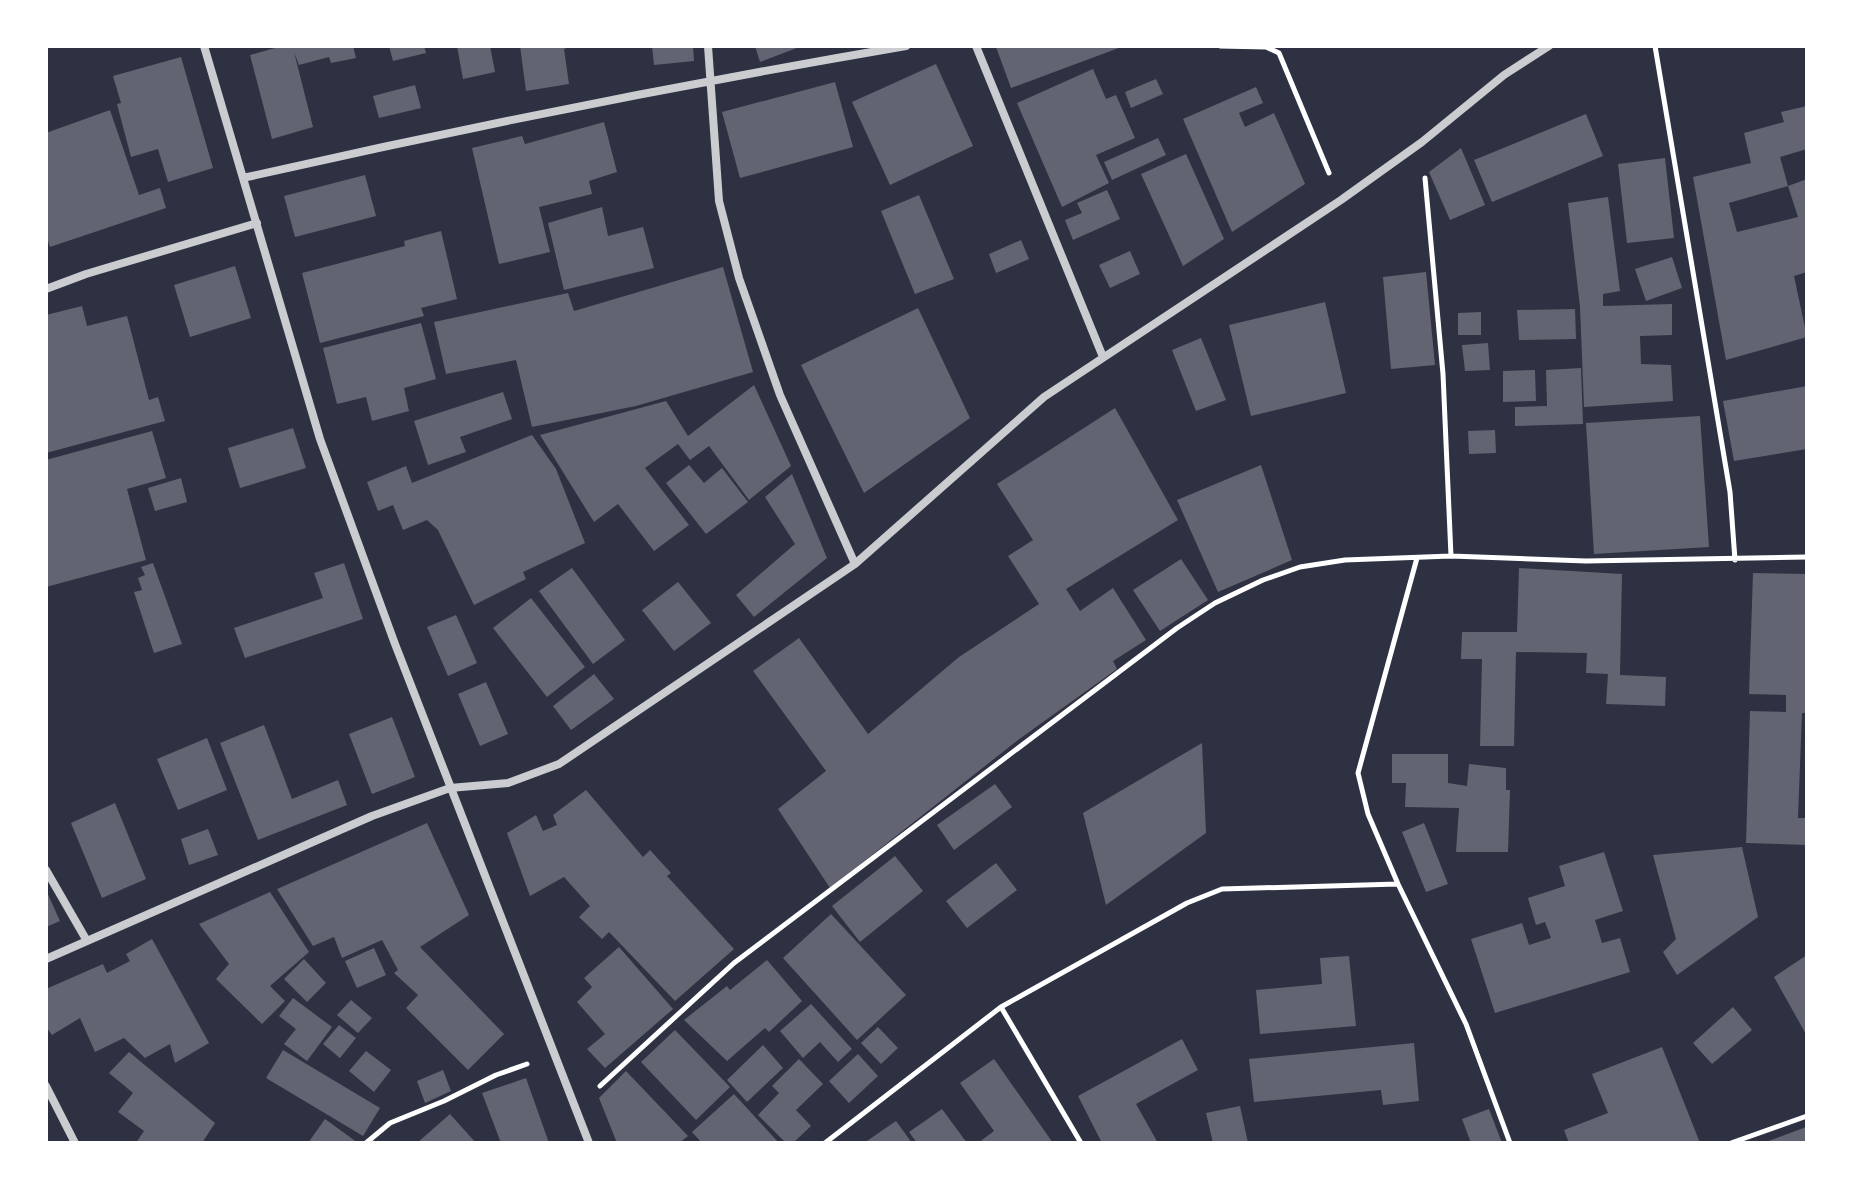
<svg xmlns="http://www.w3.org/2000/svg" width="1853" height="1189" font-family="Helvetica,sans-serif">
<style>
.building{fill:#626471;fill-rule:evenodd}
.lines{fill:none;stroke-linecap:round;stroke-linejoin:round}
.path{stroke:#fff;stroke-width:5}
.minor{stroke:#caccd0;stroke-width:8}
</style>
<rect width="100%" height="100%" fill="#2d3142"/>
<path class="building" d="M282,46H353L356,58L331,63L329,57L299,65L294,52L313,127L272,139L250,55Z
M389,46H424L426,53L393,61Z
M457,46H490L495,72L463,79Z
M520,46H572L564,49L569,84L526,91Z
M652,46H693L694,61L654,65Z
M755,46H802L760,62Z
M1000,46H1124L1011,88L996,47Z
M181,57L213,168L168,182L158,149L131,157L117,104L121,103L113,76Z
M936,64L973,146L890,185L852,102Z
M1093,69L1106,99L1116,95L1135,138L1096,155L1109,183L1062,207L1017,103Z
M1156,79L1163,94L1131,108L1125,92Z
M835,82L853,147L740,178L722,112Z
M415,85L421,108L379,118L373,96Z
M1256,87L1263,103L1239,113L1245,127L1274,113L1305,184L1232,232L1183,119Z
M1807,106V149L1780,157L1788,186L1807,179V272L1794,276L1807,337L1726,360L1693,177L1751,163L1744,133L1784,122L1781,112ZM1788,186L1798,217L1737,232L1729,203Z
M110,110L139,195L160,188L166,208L50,247L46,235V133Z
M1586,114L1603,156L1492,202L1474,160Z
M604,122L617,172L589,181L592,194L539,207L550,252L499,264L472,148L522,136L525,144Z
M1158,138L1166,155L1112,180L1104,162Z
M1461,148L1485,205L1450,220L1429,172Z
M1186,154L1224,239L1183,266L1141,174Z
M1665,158L1674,238L1627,243L1618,164Z
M365,175L376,216L295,237L284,196Z
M1107,190L1120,219L1073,240L1065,220L1082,213L1077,203Z
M919,195L954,279L915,294L881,211Z
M1608,197L1620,291L1603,294V306L1672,304V335L1640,336L1641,364L1671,365L1673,401L1584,407L1580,307L1568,203Z
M602,207L608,236L643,227L654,268L564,290L548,223Z
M441,231L457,299L421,308L424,316L320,343L302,273L405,246L404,241Z
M1021,240L1029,259L996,273L989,254Z
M1130,251L1140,274L1110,288L1099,265Z
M1672,257L1682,288L1646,301L1635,269Z
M235,266L251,318L190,337L174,285Z
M723,267L753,372L636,406L532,427L516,360L446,374L434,322L568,293L574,311Z
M1426,272L1435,365L1391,369L1383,277Z
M1325,302L1346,393L1251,416L1229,325Z
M82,306L87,326L127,316L149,400L158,397L165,421L46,453V315Z
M918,308L970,418L864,493L801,365Z
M1575,309L1576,339L1519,340L1517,310Z
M1481,312V335H1458V313Z
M421,323L436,379L404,388L409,411L372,421L366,397L337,404L323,348Z
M1201,338L1226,400L1196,411L1172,350Z
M1488,343L1490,370L1465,371L1462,345Z
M1581,368L1583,424L1515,426V407L1547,406L1546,370Z
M1535,370L1536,401L1503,402V371Z
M754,385L791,466L749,500L709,446L690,460L678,444L645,468L689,525L654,551L618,504L594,522L540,435L666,401L688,436Z
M1807,386V449L1734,461L1723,401Z
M503,392L512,419L460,437L466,452L428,465L414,421Z
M1115,408L1178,520L1066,589L1080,611L1113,588L1146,640L1113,661L1117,669L1018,740L830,888L778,809L826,771L753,671L799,638L868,734L959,657L1039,604L1008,556L1033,540L997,484Z
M1700,416L1709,547L1594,554L1586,423Z
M293,428L306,468L240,488L228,448Z
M1495,430L1496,453L1469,454L1468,431Z
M152,431L166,478L127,489L146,560L46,587V460Z
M532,435L556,469L585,543L523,572L526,579L474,605L438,530L427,520L403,530L393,505L378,511L367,482L406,466L412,483Z
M689,465L704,483L722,468L748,502L706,534L666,483Z
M1261,465L1292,560L1218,592L1177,500Z
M792,474L827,558L754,617L736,595L795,544L765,497Z
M181,478L187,502L155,511L148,488Z
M1181,559L1208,600L1160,631L1133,590Z
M153,563L182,644L154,653L134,592L142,590L138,578L145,575L141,567Z
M344,563L363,619L245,658L234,628L323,598L314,573Z
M572,568L625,640L593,664L539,591Z
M1519,568L1622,574L1620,675L1666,677L1665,706L1606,704L1608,674L1586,673L1587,653L1516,652L1514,746H1480L1482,659H1461L1462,632H1517Z
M1753,573L1807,574V713H1802L1798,818H1807V845L1746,843L1750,711L1786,712V695L1749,694Z
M678,582L711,623L674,651L642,610Z
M531,598L585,667L547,697L493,628Z
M456,615L477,663L448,676L427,627Z
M594,674L614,699L571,730L553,706Z
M486,682L508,734L480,746L458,694Z
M392,717L415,777L372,794L349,734Z
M264,725L292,799L338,780L347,805L258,840L220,743Z
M207,738L227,790L178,810L157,759Z
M1202,743L1206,833L1106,905L1083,813Z
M1392,754H1448V783L1467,786L1469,764L1506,768V790H1510L1508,852H1456L1459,808L1405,807L1406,783H1392Z
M995,784L1012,807L954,850L937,825Z
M586,790L643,857L650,850L671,873L667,876L734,949L675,1001L609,932L602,939L579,917L590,906L564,877L530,896L507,833L536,815L543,831L557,825L553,815Z
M115,803L146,879L102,898L71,823Z
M427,823L469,915L420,947L504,1034L468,1070L406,1008L418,995L394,973L398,970L382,940L342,958L334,937L313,946L277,889Z
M1424,823L1448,884L1426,892L1402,832Z
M208,829L218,855L189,865L181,839Z
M1742,847L1758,917L1677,975L1663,952L1676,939L1653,855Z
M1604,852L1623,911L1595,920L1602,943L1620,938L1630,972L1495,1013L1471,939L1522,923L1529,945L1551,938L1545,922L1536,925L1528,898L1565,886L1559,866Z
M895,856L923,891L860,942L832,906Z
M996,863L1017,890L967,928L946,901Z
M46,890L60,921L46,927Z
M270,892L309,952L270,986L285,1001L262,1024L216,979L229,964L199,924Z
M831,914L906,995L857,1040L783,958Z
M152,939L209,1043L175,1063L170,1044L145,1058L124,1038L95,1052L80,1018L52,1035L46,1027V989L103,964L107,973L130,961L126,954Z
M619,947L673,1009L605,1068L587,1049L605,1034L577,1002L592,987L584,978Z
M374,948L386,975L357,988L345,961Z
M1807,955V1036L1774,977Z
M1349,956L1356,1026L1260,1034L1256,990L1322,984L1320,958Z
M304,959L326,983L307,1002L284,979Z
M767,960L802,1001L769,1032L765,1028L727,1061L684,1020L727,986L730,990Z
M293,998L332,1027L307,1061L284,1044L296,1029L279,1016Z
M351,1000L372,1018L358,1033L337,1015Z
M811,1004L852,1049L838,1062L820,1042L803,1058L780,1031Z
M1733,1007L1752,1030L1712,1064L1693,1043Z
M339,1025L356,1038L340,1058L323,1044Z
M878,1027L898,1048L881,1064L861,1043Z
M675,1030L730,1087L696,1120L641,1062Z
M1182,1039L1198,1070L1136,1104L1158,1143H1102L1078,1096Z
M1414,1043L1419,1101L1383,1105L1381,1090L1254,1102L1249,1059Z
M763,1045L783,1068L747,1102L727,1080Z
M1662,1047L1700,1143H1569L1564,1130L1608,1113L1592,1074Z
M283,1050L380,1108L363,1136L266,1078Z
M366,1051L391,1070L374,1092L349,1071Z
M129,1052L215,1123L202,1143H136L144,1131L118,1112L133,1093L109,1073Z
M858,1054L878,1076L849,1103L829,1081Z
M799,1059L823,1084L796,1110L811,1126L793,1143H786L758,1115L779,1093L772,1086Z
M994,1059L1053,1143H978L994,1131L960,1083Z
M443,1070L451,1091L425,1103L417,1081Z
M626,1071L688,1136L679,1143H617L599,1098Z
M526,1078L549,1143H501L482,1093Z
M734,1094L779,1143H702L692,1132Z
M1240,1106L1248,1143H1213L1206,1113Z
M942,1109L967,1143H917L909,1132Z
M1489,1109L1502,1143H1471L1462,1119Z
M450,1114L476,1143H417Z
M325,1119L358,1143H308Z
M896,1121L912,1143H864Z
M1806,1127L1807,1143H1763Z"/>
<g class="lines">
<path class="path" d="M1220,46L1266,47L1279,53L1329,173
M1655,46L1730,492L1735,560
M1425,178L1443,374L1451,556
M1417,558L1358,773L1368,814L1398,884L1466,1024L1510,1143
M1001,1007L1081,1143
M600,1086L734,963L1177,628L1215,603L1263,580L1300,567L1345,560L1451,556L1586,561L1807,557
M366,1143L390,1123L444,1101L496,1075L527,1064
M825,1143L1001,1007L1187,903L1222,889L1398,884
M1731,1143L1807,1116"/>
<path class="minor" d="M204,46L320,439L395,644L589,1143
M708,46L719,201L739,278L780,395L855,564
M976,46L1103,357
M243,178C463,128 684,84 906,46
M46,289L86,274L257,223
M46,870L87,941
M46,959L372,816L450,788L508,783L559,764L855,564L1044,397L1341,200L1422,142L1504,75L1549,46
M46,1086L75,1143"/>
</g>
<rect width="1853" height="1189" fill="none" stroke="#ffffff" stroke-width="96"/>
</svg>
